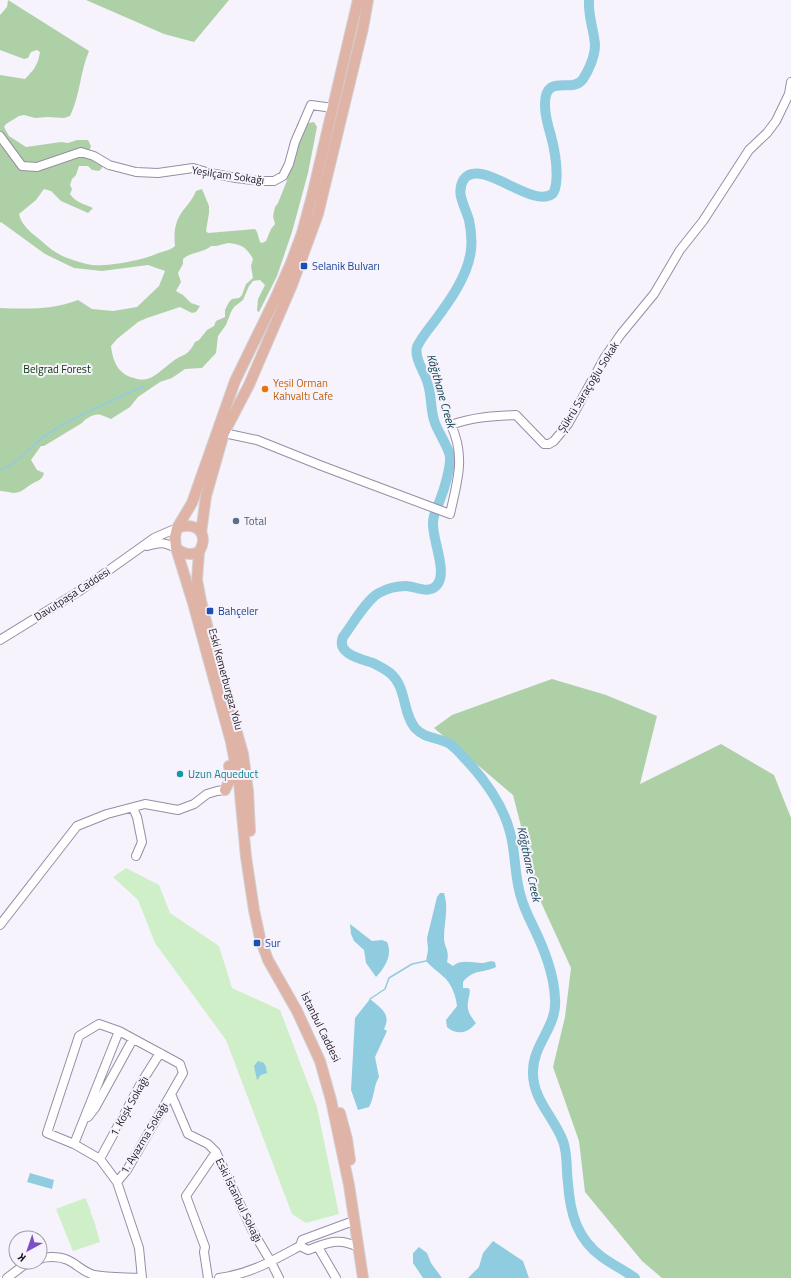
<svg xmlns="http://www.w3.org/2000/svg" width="791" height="1278" font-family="'Titillium Web',sans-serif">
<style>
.green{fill:#ceefc8}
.forest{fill:#aed0a7;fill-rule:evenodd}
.water{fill:#90cce0}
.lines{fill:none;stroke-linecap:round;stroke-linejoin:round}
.stream{stroke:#90cce0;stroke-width:1.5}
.river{stroke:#90cce0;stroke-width:10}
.minor-casing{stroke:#978da5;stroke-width:10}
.major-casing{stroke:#d2d1d3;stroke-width:12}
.minor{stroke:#fff;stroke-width:8}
.major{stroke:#dfb4a7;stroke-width:10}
.transit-dot{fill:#1a4fb4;stroke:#f7f3fd;stroke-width:1.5}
.food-dot{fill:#e8710a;stroke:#f7f3fd;stroke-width:1.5}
.service-dot{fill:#5c6f8a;stroke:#f7f3fd;stroke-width:1.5}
.culture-dot{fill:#0f9aa8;stroke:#f7f3fd;stroke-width:1.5}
.labels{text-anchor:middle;stroke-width:4;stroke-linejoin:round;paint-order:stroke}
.street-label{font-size:11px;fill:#1d1a23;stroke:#f7f3fd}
.transit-label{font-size:11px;fill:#164399;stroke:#f7f3fd;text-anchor:start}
.park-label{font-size:11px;fill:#023300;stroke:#f7f3fd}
.food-label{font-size:11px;fill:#c56008;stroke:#f7f3fd;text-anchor:start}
.service-label{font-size:11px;fill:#4e5e75;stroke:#f7f3fd;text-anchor:start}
.culture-label{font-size:11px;fill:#0d838f;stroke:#f7f3fd;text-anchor:start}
.water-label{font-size:12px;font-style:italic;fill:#114654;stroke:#f7f3fd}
</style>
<rect width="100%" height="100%" fill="#f7f3fd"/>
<path class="green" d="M126,868L159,885L170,913L219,946L232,988L280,1010L317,1107L339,1214L306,1223L292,1214L226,1040L155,943L138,900L113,877Z
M85,1198L86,1199L91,1212L90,1213H91L96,1227L95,1228H96L100,1242L73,1251L56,1209Z"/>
<path class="forest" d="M8,0L89,51C80,72 80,96 70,116L64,118L48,117L35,118L24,115L19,116L6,124L4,127L9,136L26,147L61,142L68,143L77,140H88L91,146L89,152L90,158L102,165V168L99,171L92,170L88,166H79L76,175L72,179L70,185L72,189L70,194C75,202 84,204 93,208L88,213L61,201L51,191L44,189L36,200L19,214C21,224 30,232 38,238C44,243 50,249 57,253C67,259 81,263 92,265C106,267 143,260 156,254C163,251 169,251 175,246C174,236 174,225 180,215C185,207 192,201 196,191L202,189L209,206V213L206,231L208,233L255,229L257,232L260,242L262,243L266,241L271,229L275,224L273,216L275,207L278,203L286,183L300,138L305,126L309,123L314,122L317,127L308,173L292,232L277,276L259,312L257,311L258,299L265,285L260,280L253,281L249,286L243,300L234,307L231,312L226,325L218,336L216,353L202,368L185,369L172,378L160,382L138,397L130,407L111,419C108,418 105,416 101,415C95,413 86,418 82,423L44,446H41L31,460L37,470L44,473C42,481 36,481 30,485C24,489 21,493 13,493C9,492 4,491 0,491V308C26,309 53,310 78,300L92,309L113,311L137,307L159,286L165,271L148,265L102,271L74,268L45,254L1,222L0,223V75L25,79L34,69L38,61L40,52L37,50L31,52L28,58L24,59L0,50V15L7,7ZM228,243C242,244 247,248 253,259L251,266L253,278L246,284L242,295L239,298L232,299L229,302L225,310V317L216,321L214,326L207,330L199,340L195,342C187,358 183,353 172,362C165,367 157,375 150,378C144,380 140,380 134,378C118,374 113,362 111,346L117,339L138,322L147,318L180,307L192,313L196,312L200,306L191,303L183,295L176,291L181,282L178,273L183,264V259C190,252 203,253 211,246H216Z
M86,0H229L194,42L164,34Z
M552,679L606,695L657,716L640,784L721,744L774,775L791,818V1278H662L642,1261L585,1192L579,1141L553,1067L565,1017L571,968L540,900L513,795L434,728L452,715Z"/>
<path class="water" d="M440,893H444C449,909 444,922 444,938C444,947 450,950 447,962L453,966C461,959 473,963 482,963C487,963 490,960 495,962L496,967C482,974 475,968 463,982V988H468L470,990C468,1006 464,1008 476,1023C468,1033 457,1036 447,1027L446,1020L457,1006C456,996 452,986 446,979C439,972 432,968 426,961L428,950L427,938L437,897Z
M350,924L372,941L382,940L387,942C393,954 385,968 376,977L366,963L364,950L354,941L351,934Z
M370,999C380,1008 392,1013 384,1029L387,1031L375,1057L379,1077C373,1087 375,1096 369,1107L358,1110L351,1090L355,1018Z
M258,1061L264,1063L266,1067L267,1073L261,1075L257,1080L254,1066Z
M30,1173L54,1180L52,1189L27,1182Z
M493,1241L523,1261L529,1278H468L479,1267L483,1253Z
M419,1247L427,1253L431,1263L442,1278H423L413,1263V1253Z"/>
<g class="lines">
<path class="stream" d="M0,470C20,464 32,443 49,433C78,414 112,402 143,386
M370,999L385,989L389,978L412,964L426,961"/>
<path class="river" d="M589,0C588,18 594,29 595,45C595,56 589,70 583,79C572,95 544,71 545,106C545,116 548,126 551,136C555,151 558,167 556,184C555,188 555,192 552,194C532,209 481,157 464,179C455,193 465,206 469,220C471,229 472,240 471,250C468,276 449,302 434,322C428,330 421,338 417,347C414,359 425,372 428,384C432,397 430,410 435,423C439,434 447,444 450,456C451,467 444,490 440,500C437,508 433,514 433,523C432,539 448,572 437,585C429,595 415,586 406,586C397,586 386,589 379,593C367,599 352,625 343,637C336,654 361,659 373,663C379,666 385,669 390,673C407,687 402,712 415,728C425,739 438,737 450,744C457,749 463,757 469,763C487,783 503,805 510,832C516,853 514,875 521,897C525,912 533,925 539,939C547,957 554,978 555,998C558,1026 533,1044 533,1071C532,1099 554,1117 563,1141C568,1155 566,1169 568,1183C570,1213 577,1239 602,1257C613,1265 624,1270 635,1278"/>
<g class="minor-casing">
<path id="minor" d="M0,136L22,166L37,167L81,152L94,156L109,165L136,172L158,173L193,168L210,173L236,178L260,181H274L283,176L289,164L295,142L311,105L333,108
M224,433L257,440L322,466L450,514C457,482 466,457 451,425C472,417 494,416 516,415L544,444H549L554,441L568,424L605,357L621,334L654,294L680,250L703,221L749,150L767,133L776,121L789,94L791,82
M147,546C160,542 164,542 176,548
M0,640L81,590L154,538L177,528
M133,808L137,817L142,842L136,856
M0,925L77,826L107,814L145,804L178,810L194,804L207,794L217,791L225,790
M88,1117L95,1108L133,1039
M74,1144L119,1031
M100,1159L141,1083L160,1053
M117,1182L127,1170L171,1094
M300,1246L308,1250C328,1243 338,1237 358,1247
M318,1247L336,1278
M40,1259C44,1257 48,1257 52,1257C74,1257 77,1270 94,1275C109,1278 126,1277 141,1278
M7,1278L24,1265L32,1262
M142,1278L139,1248L117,1182L100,1159L74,1144L47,1133L79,1036L99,1024L119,1031L180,1064L183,1073L171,1094L188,1134L208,1144L216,1152L252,1230L271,1262L279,1278
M208,1278L204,1252L205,1247L186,1196L216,1152
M219,1278C250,1274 272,1261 300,1246L302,1240L348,1223L354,1222"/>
</g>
<g class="major-casing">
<path id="major" d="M358,0L312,196L302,233L291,263L276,297L235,381L192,503L177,528L175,537L176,548L193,603L231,742L239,783L246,857L254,910L260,938L268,960L297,1011L320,1061L331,1100L349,1185L363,1278
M201,533L206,496L224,433L249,385L292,285L318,214L363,28L368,0
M176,548C183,554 190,556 199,552C210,533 196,521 177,528
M199,552L197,580L201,601L210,637L243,754L248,791L250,831
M225,790L231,777L229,766
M340,1113L347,1139L350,1160"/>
</g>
<use href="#minor" class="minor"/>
<use href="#major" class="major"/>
</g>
<g class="transit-dot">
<rect x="300" y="262" width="8" height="8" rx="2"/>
<rect x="206" y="607" width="8" height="8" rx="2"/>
<rect x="253" y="939" width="8" height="8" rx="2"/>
</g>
<circle class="food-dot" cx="265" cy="389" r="4"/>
<circle class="service-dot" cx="236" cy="521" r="4"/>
<circle class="culture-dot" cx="180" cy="774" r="4"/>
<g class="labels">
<g class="street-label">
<text transform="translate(228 175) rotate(8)" y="4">Yeşilçam Sokağı</text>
<text transform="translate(588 387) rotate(-58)" y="4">Şükrü Saraçoğlu Sokak</text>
<text transform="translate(72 594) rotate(-33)" y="4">Davutpaşa Caddesi</text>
<text transform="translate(226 679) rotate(75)" y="4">Eski Kemerburgaz Yolu</text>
<text transform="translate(321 1027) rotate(64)" y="4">İstanbul Caddesi</text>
<text transform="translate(129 1106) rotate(-61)" y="4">1. Köşk Sokağı</text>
<text transform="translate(144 1138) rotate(-59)" y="4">1. Ayazma Sokağı</text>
<text transform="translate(239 1200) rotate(64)" y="4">Eski İstanbul Sokağı</text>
</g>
<g class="transit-label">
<text x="312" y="270">Selanik Bulvarı</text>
<text x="218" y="615">Bahçeler</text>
<text x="265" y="947">Sur</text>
</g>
<g class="park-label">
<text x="57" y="373">Belgrad Forest</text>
</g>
<g class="food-label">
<text x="273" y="387">Yeşil Orman<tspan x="273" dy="13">Kahvaltı Cafe</tspan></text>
</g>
<g class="service-label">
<text x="244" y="525">Total</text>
</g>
<g class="culture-label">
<text x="188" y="778">Uzun Aqueduct</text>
</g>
<g class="water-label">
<text transform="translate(441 391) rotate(74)" y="4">Kâğıthane Creek</text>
<text transform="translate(529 864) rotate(78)" y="4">Kâğıthane Creek</text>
</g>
</g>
<g transform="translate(28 1250) rotate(220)"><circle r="19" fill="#f7f3fd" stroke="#a09ca6"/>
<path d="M0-3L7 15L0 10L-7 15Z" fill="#7d4ec6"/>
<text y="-6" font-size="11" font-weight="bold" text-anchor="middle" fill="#1d1a23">K</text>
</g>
</svg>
